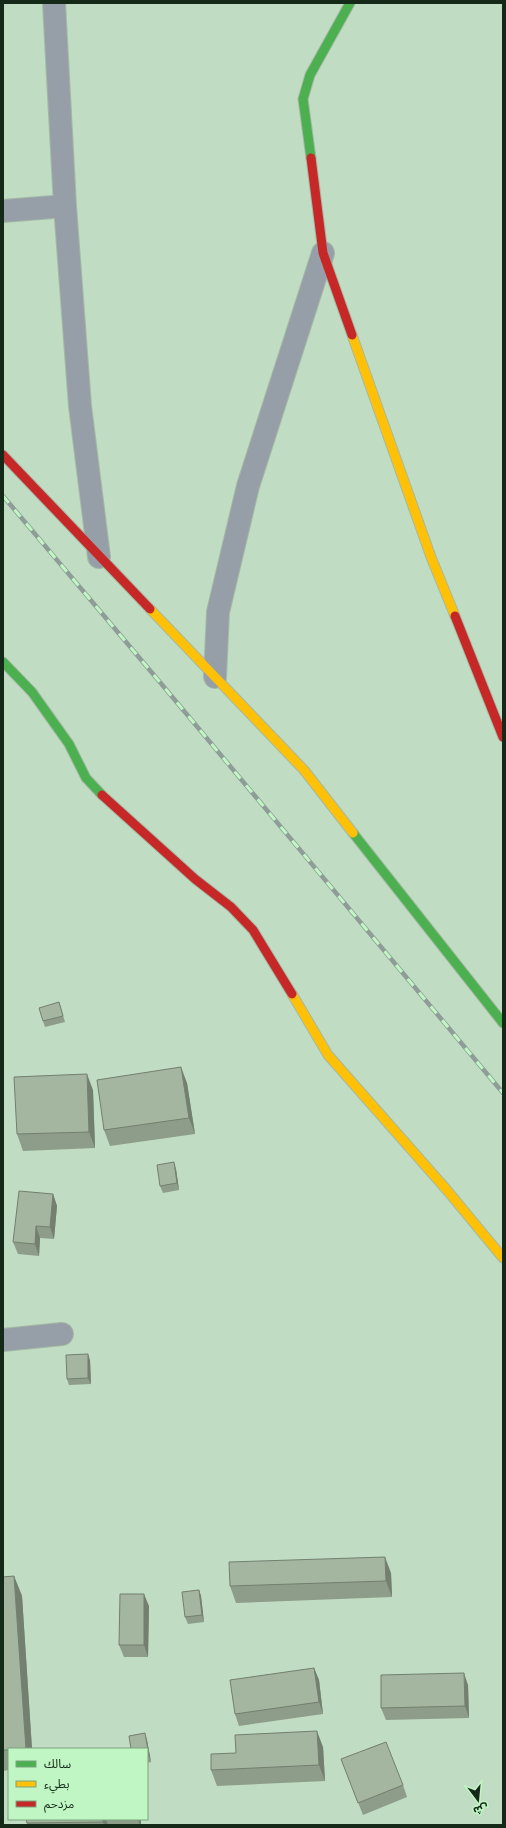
<svg xmlns="http://www.w3.org/2000/svg" width="506" height="1828" font-family="Poppins,'Noto Sans Arabic',sans-serif">
<style>
.lines{fill:none;stroke-linecap:round;stroke-linejoin:round}
.street-casing{stroke:#a4b9a5;stroke-width:24}
.fast-casing{stroke:#a4b9a5;stroke-width:11}
.slow-casing{stroke:#a4b9a5;stroke-width:11}
.jam-casing{stroke:#a4b9a5;stroke-width:11}
.street{stroke:#969fa7;stroke-width:22}
.fast{stroke:#4caf50;stroke-width:9}
.slow{stroke:#ffc107;stroke-width:9}
.jam{stroke:#c62828;stroke-width:9}
.rail-casing{stroke:#8e9d97;stroke-width:4.5}
.rail{stroke:#c0f6c4;stroke-width:3;stroke-dasharray:9;stroke-linecap:butt}
.wall{fill:#8d9d89}
.shaded-wall{fill:#737f6f}
.building{fill:#a4b69f;stroke:#737f6f}
</style>
<rect width="100%" height="100%" fill="#c0dcc2"/>
<g class="lines">
<g class="street-casing">
<path id="street" d="M54,3L65,206L80,406L99,557
M3,211L65,206
M215,677L218,612L248,486L323,253
M3,1340L62,1334"/>
</g>
<g class="fast-casing">
<path id="fast" d="M311,158L303,99L310,75L350,3
M3,662L32,692L69,744L86,778L102,795
M353,833L503,1023"/>
</g>
<g class="slow-casing">
<path id="slow" d="M352,335L431,557L455,616
M150,609L304,770L353,833
M292,994L328,1055L446,1189L503,1258"/>
</g>
<g class="jam-casing">
<path id="jam" d="M311,158L323,253L352,335
M3,455L150,609
M455,616L503,737
M102,795L195,879L231,907L253,930L292,994"/>
</g>
<use href="#street" class="street"/>
<use href="#fast" class="fast"/>
<use href="#slow" class="slow"/>
<use href="#jam" class="jam"/>
<g class="rail-casing">
<path id="rail" d="M3,496L164,687L503,1093"/>
</g>
<use href="#rail" class="rail"/>
</g>
<path class="wall" d="M59,1002L65,1022L45,1027L43,1021Z
M187,1083L195,1134L110,1146L104,1130Z
M93,1090L95,1148L23,1151L17,1134Z
M176,1169L179,1190L163,1193L160,1186Z
M53,1194L57,1206L54,1239L40,1238L39,1256L18,1254L13,1242Z
M90,1360L91,1384L69,1385L67,1379Z
M391,1573L392,1597L236,1603L230,1586Z
M14,1576L22,1596L32,1749H9V1770L3,1771V1577Z
M199,1590L201,1596L204,1622L188,1624L185,1617Z
M149,1606L148,1657H124L119,1645Z
M314,1668L319,1680L323,1714L239,1726L235,1714Z
M468,1685L469,1718L386,1720L381,1708Z
M147,1740L151,1762L147,1763Z
M323,1747L325,1781L217,1786L211,1770Z
M341,1759L403,1785L407,1797L363,1815Z
M26,1819H141V1825H27Z"/>
<path class="shaded-wall" d="M181,1067L187,1083L195,1134L189,1118Z
M87,1074L93,1090L95,1148L89,1132Z
M174,1162L176,1169L179,1190L177,1183Z
M53,1194L57,1206L54,1239L50,1227Z
M36,1226L40,1238L39,1256L35,1244Z
M88,1354L90,1360L91,1384L88,1378Z
M385,1557L391,1573L392,1597L386,1581Z
M14,1576L22,1596L32,1749H26Z
M199,1590L201,1596L204,1622L202,1615Z
M144,1594L149,1606L148,1657L144,1645Z
M314,1668L319,1680L323,1714L319,1702Z
M464,1673L468,1685L469,1718L465,1706Z
M317,1731L323,1747L325,1781L319,1765Z
M145,1733L147,1740L151,1762L149,1756Z
M103,1819H106L108,1825H104L103,1822Z
M138,1819H141V1825H140Z"/>
<path class="building" d="M59,1002L63,1016L43,1021L39,1008Z
M181,1067L189,1118L104,1130L97,1080Z
M87,1074L89,1132L17,1134L14,1077Z
M174,1162L177,1183L160,1186L157,1165Z
M19,1191L53,1194L50,1227L36,1226L35,1244L13,1242Z
M88,1354V1378L67,1379L66,1355Z
M385,1557L386,1581L230,1586L229,1562Z
M14,1576L26,1749H9V1750H3V1577Z
M199,1590L202,1615L185,1617L182,1592Z
M120,1594H144V1645H119Z
M314,1668L319,1702L235,1714L230,1680Z
M464,1673L465,1706L381,1708V1675Z
M317,1731L319,1765L211,1770V1754L236,1753L235,1735Z
M145,1733L149,1756H147V1749H131L129,1736Z
M386,1742L403,1785L358,1803L341,1759Z
M26,1819H103V1822L27,1823Z"/>
<rect width="506" height="1828" fill="none" stroke="#142917" stroke-width="8"/>
<rect x="8" y="1748" width="140" height="72" fill="#c0f6c4" stroke="#7ba47f"/>
<rect x="16" y="1761" width="20" height="6" fill="#4caf50" stroke="#7ba47f"/>
<text x="44" y="1768" font-size="12" fill="#142917">سالك</text>
<rect x="16" y="1781" width="20" height="6" fill="#ffc107" stroke="#7ba47f"/>
<text x="44" y="1788" font-size="12" fill="#142917">بطيء</text>
<rect x="16" y="1801" width="20" height="6" fill="#c62828" stroke="#7ba47f"/>
<text x="44" y="1808" font-size="12" fill="#142917">مزدحم</text>
<g transform="translate(478 1800) rotate(164)" stroke="#c0f6c4" stroke-width="3" paint-order="stroke">
<path d="M0-3L7 15L0 10L-7 15Z" fill="#142917"/>
<text y="-6" font-size="11" font-weight="bold" text-anchor="middle" fill="#142917">ش</text>
</g>
</svg>
